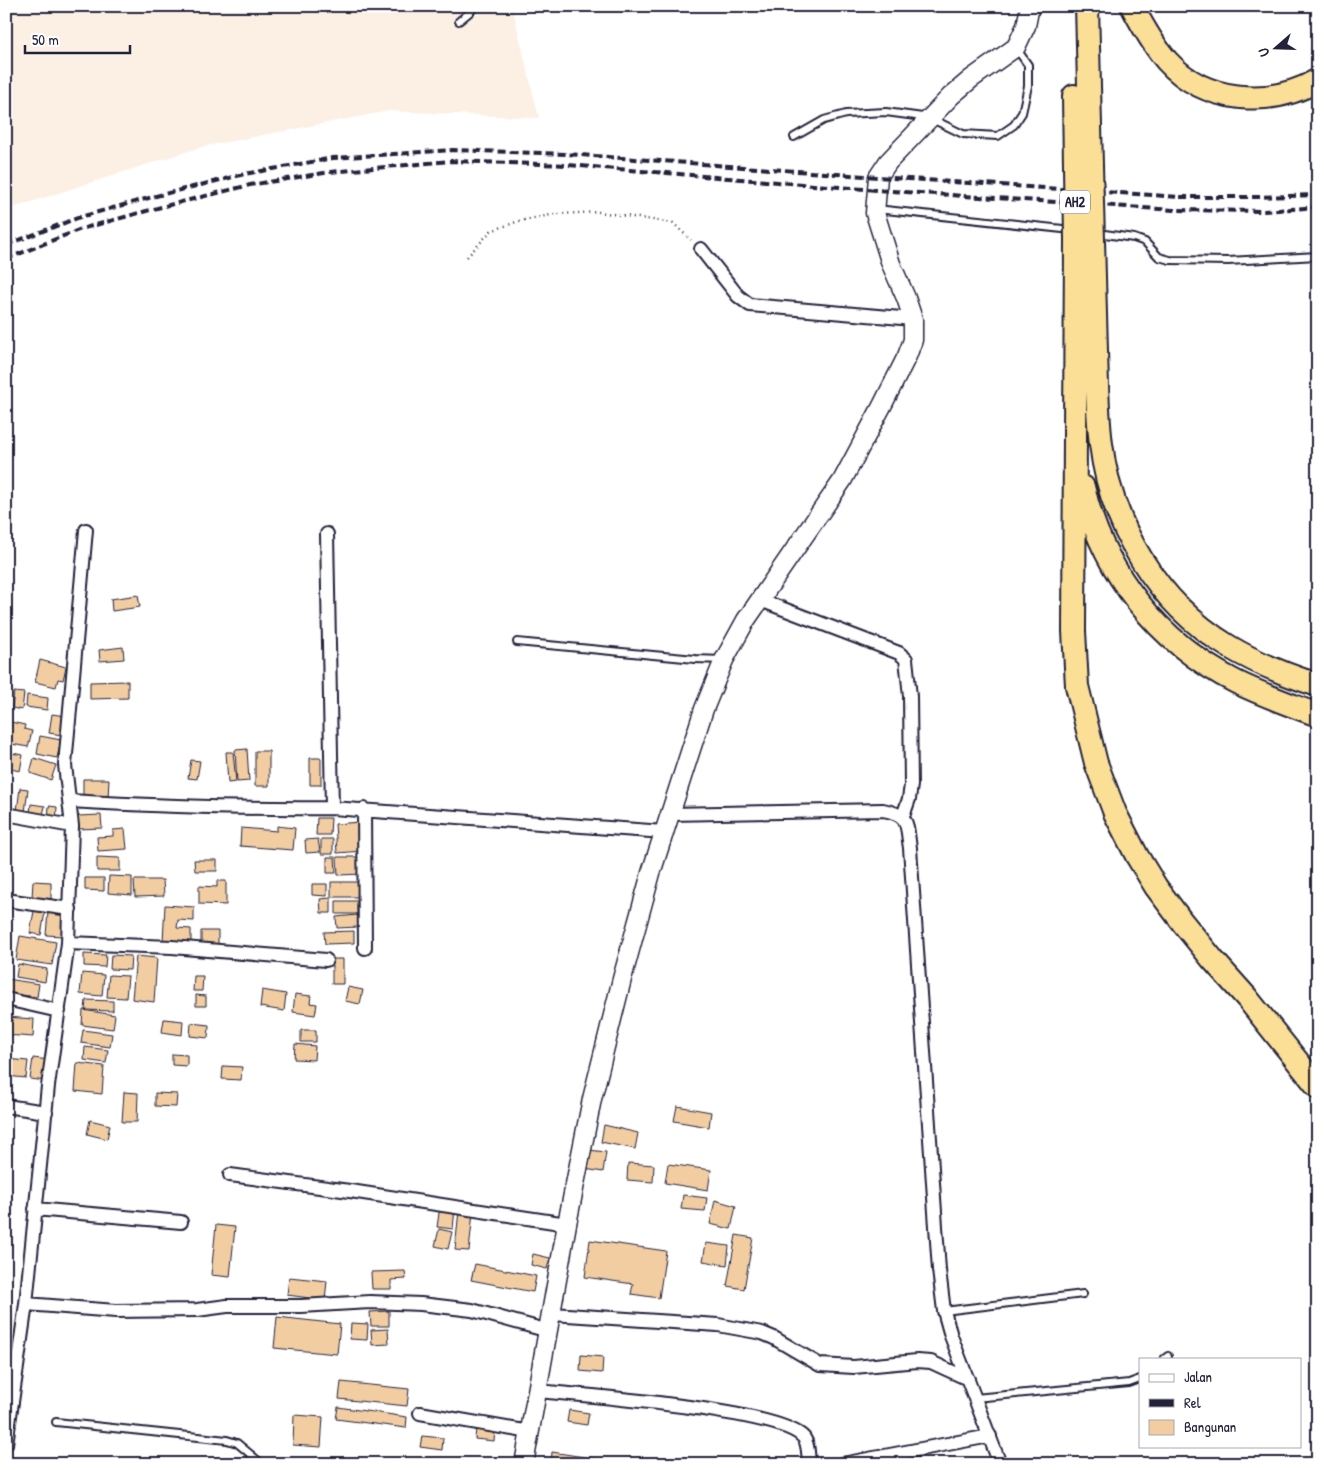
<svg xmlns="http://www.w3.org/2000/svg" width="1324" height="1470" font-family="'Patrick Hand',sans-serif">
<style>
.built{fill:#fbf0e3}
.building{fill:#f2cda2;stroke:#22223b}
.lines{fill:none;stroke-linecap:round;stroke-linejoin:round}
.lane-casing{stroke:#22223b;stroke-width:10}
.street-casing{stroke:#22223b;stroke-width:16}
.secondary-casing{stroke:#22223b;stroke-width:21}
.highway-casing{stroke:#22223b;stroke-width:26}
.path{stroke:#22223b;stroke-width:2.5;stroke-dasharray:1 4;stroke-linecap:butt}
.lane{stroke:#fff;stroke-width:6}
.street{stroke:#fff;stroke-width:12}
.secondary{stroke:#fff;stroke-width:18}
.highway{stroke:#fbdf96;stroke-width:22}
.rail{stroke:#22223b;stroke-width:4;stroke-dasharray:8 4;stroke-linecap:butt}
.highway-bridge-casing{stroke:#22223b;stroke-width:26;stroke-linecap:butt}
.highway-bridge{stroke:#fbdf96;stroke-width:22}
.labels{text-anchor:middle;stroke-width:4.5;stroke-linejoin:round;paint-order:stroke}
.shield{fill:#fff;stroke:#646476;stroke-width:1}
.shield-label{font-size:14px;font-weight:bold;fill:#22223b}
</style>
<rect width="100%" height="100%" fill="#fff"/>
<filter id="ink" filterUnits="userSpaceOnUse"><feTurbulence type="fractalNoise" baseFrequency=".02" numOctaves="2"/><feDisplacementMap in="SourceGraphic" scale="10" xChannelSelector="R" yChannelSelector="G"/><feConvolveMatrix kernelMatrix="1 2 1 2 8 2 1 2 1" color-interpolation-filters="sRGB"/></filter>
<g filter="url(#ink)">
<path class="built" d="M6,6H512L539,118L389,111L201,147L6,210Z"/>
<path class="building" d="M138,595L140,607L112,611L111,599Z
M123,647L124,659L100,661L99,650Z
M40,660L66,667L63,680L58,679L56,687L35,682Z
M128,681V698L90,699V682Z
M14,692L24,693L22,710L12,708Z
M27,695L48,698L47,710L26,707Z
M52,714L65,716L62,735L49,733Z
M6,721L25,725L24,729L32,731L28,747L6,743Z
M40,736L61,740L57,758L37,754Z
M247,749L249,781L237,782L235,750Z
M255,751H269V786H255Z
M6,752L23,755L20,771L6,768Z
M226,752H233L236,782L228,783Z
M34,758L56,765L51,780L30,773Z
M310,758H321V785H310Z
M191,760L200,761L197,779L188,778Z
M83,779H109L108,798H83Z
M20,788L28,789L25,812L17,811Z
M31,804L45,806L43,815L30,813Z
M49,806L57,807L56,820L48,819Z
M101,815L102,828L79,829L78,816Z
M317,818H331L330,835H316Z
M360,822L363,851L337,853L335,824Z
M277,826L295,828L293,850L240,846L241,828L277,831Z
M125,829L127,849L98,851L97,837L113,836V830Z
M318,839L320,852L306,853L305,840Z
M321,839H333V854H321Z
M97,857L120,858V871H97Z
M327,857H335L336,873H327Z
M337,857H362L363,874L338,875Z
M194,860H217V871H195Z
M109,876L132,877V895L108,893Z
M85,878H104V891L85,890Z
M134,880H163L164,896L135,897Z
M33,881L51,882V899L32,898Z
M217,881H226V905L199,904V886L217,887Z
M331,882H363V897H331Z
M312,884H327V896L312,895Z
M331,898V913H321L320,899Z
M336,901H357V914H336Z
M165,905L194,907V921L178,920L177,928L191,929V943L163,941Z
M34,911L45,912L41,935L30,933Z
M48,912L63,914L62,936L46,935Z
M358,915L359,927L337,928L336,917Z
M201,931H218V944H201Z
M354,931V943L325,944L324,932Z
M20,936L56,942L52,965L16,960Z
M84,954L106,955L105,967L84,966Z
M111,955L131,956L130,970L110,969Z
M136,956L157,958L154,1002L132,999Z
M332,959H343V984H332Z
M18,964L47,969L45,982L16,977Z
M82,973L104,975L102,996L80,994Z
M109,975L128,976L126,998L107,997Z
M194,976H203L202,991H193Z
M7,979L39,984L37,997L6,993Z
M348,987L363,990L360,1004L345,1001Z
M262,990L286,994L284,1011L260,1007Z
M295,994L311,996L310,1003L317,1004L315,1015L293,1012Z
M196,995L206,996V1006H196Z
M86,1000L113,1001V1011L85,1010Z
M83,1010L115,1015L113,1029L82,1025Z
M6,1017L34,1019L33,1037L6,1035Z
M164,1019L183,1021L182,1035L162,1032Z
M191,1023L209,1025L208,1038L190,1036Z
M83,1030L112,1034L110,1047L81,1043Z
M301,1030H316V1042H301Z
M295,1044L315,1046L314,1060L294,1059Z
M85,1047L108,1050L106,1063L84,1060Z
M172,1054L187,1055V1066L172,1065Z
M33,1058L49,1060L46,1081L30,1079Z
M6,1059L28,1061L26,1078L6,1076Z
M77,1063L104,1066L102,1094L75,1091Z
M223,1066L242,1067L241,1080L222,1079Z
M124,1092L138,1093L137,1122H122Z
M155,1093L177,1094L176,1107L155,1106Z
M677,1106L711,1112L709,1127L674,1121Z
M90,1120L110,1125L107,1139L87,1134Z
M604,1125L638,1133L635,1149L601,1142Z
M588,1150L606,1152L603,1172L585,1169Z
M628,1163L654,1165L653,1182L627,1180Z
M668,1164L711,1170L708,1190L665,1183Z
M683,1195L707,1198L705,1211L681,1209Z
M715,1200L736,1206L731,1229L710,1224Z
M440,1206L455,1208L453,1229L437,1227Z
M459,1210L473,1212L469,1251L455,1250Z
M216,1225L235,1227L230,1277L211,1275Z
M439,1229L452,1232L448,1249L435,1246Z
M736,1235L753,1238L744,1289L727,1286Z
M590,1240L666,1251L659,1298L631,1294L633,1284L585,1277Z
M706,1243L729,1246L727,1265L703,1261Z
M533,1254L550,1258L547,1269L531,1265Z
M475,1264L536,1276L533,1292L471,1280Z
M405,1271L406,1279L391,1280V1289H372L371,1272Z
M289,1277L327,1281L325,1300L287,1295Z
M389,1311V1326H371L370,1312Z
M277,1317L340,1324L337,1354L274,1348Z
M351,1323L368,1324L367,1340L350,1339Z
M388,1329L389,1344L372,1345L371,1330Z
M581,1355L603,1357L602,1373L580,1371Z
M341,1382L409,1389L407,1406L339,1399Z
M338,1407L407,1417L406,1428L336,1419Z
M569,1410L589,1413L587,1425L567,1422Z
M294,1415L323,1417L321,1447L293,1445Z
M476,1428L495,1430L494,1441L475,1439Z
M422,1436L443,1438L442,1450L420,1447Z
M552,1452L597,1459L596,1464H551Z
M398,1459L444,1463V1464H397Z"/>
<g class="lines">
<g class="lane-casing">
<path id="lane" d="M459,21L470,12L475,6
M794,137L824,120L846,114L886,112L930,118L963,134L998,136L1014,125L1022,113L1028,86V65L1016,48
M876,209L1072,230
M1097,233L1134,238L1145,242L1159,257L1170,260L1228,261L1318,256
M517,642L695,659L723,660
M944,1311L1083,1294
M1164,1359L1168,1356
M975,1398L1129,1383L1140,1379
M56,1422L227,1440L237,1443L262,1464"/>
</g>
<g class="street-casing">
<path id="street" d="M701,249L738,296L750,305L913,319
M327,534L332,808
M760,600L899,653L906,659L910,696L911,785L909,799L903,816
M70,801C157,806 244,809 332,808L664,832
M364,809L365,948
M6,814L72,826
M670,814L883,810C910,815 906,823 910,848L939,1270L944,1311L951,1336L1000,1464
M13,901L70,909
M68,943L172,947L326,960
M6,999L59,1011
M6,1106L46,1112
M230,1175L357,1192L567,1224
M35,1209L181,1222
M26,1304L116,1311L197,1310L227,1306H301L370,1302L421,1304L472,1310L549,1331
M552,1314L718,1325L762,1333L774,1338L820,1365L854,1367L917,1361L931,1362L968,1379
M537,1391C581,1395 782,1410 804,1438C809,1445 808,1456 809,1464
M420,1413L530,1432
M6,1444L26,1304L48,1086L68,943L72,826L65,765L86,530
M842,1464L990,1436"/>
</g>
<g class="secondary-casing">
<path id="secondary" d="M524,1464L567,1224L592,1099L622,979L651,873L704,709L724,660L746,620L842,481L882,406L907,356L913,340V319L906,298L891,264L875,213L878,177L888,162L951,96L971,79L1016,47L1026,26L1030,6"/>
</g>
<g class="highway-casing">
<path id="highway" d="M1087,6L1091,165
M1132,6C1142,25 1153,45 1167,61C1205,103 1270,108 1318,80
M1074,96L1075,165
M1076,240L1074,631L1077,686L1096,763L1115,813L1137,856L1156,887L1183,923L1213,960L1247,998L1318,1087
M1093,240C1094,277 1095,313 1096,350C1097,381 1097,413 1101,444C1111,526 1157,603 1228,646C1256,663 1286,675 1318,685
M1083,487C1102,572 1159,643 1236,682C1263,695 1290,705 1318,715"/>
</g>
<path class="path" d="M467,257L491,231L519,221L556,214L599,212L673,223L691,240"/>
<use href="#lane" class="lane"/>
<use href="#street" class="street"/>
<use href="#secondary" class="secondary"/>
<use href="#highway" class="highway"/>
<path class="rail" d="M6,245L80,217L156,196L245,174L333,158L453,150L567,154L878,177L1181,197H1260L1318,195
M6,259L81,229L161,207L250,185L330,172L451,161L568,165L876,190L1173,210L1264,211L1318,207"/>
<g class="highway-bridge-casing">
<path id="highway-bridge" d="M1075,165L1076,240
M1091,165L1093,240"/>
</g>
<use href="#highway-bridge" class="highway-bridge"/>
</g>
</g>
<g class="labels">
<rect class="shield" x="1060" y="190.5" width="30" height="23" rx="4"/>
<g class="shield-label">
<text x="1075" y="207">AH2</text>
</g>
</g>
<rect width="1324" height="1470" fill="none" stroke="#fff" stroke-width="25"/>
<rect x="12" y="12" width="1299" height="1445" fill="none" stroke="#22223b" stroke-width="2" filter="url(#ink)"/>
<rect x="1139" y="1358" width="162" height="90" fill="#ffffff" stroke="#a7a7b1"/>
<rect x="1149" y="1374" width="25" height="8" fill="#ffffff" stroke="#a7a7b1"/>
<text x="1184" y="1382" font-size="15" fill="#22223b">Jalan</text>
<rect x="1149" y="1399" width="25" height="8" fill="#22223b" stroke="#a7a7b1"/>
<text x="1184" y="1408" font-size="15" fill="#22223b">Rel</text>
<rect x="1149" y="1420" width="25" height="15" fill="#f2cda2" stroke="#a7a7b1"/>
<text x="1184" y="1432" font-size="15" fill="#22223b">Bangunan</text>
<g transform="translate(1276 48) rotate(250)" stroke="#ffffff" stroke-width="4" paint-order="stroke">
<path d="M0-4L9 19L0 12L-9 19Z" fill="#22223b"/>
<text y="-8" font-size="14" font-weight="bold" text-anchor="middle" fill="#22223b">U</text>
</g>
<path d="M25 45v8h105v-8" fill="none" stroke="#22223b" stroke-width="2.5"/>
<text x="32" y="45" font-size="15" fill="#22223b" stroke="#ffffff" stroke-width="4" paint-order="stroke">50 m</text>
</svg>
